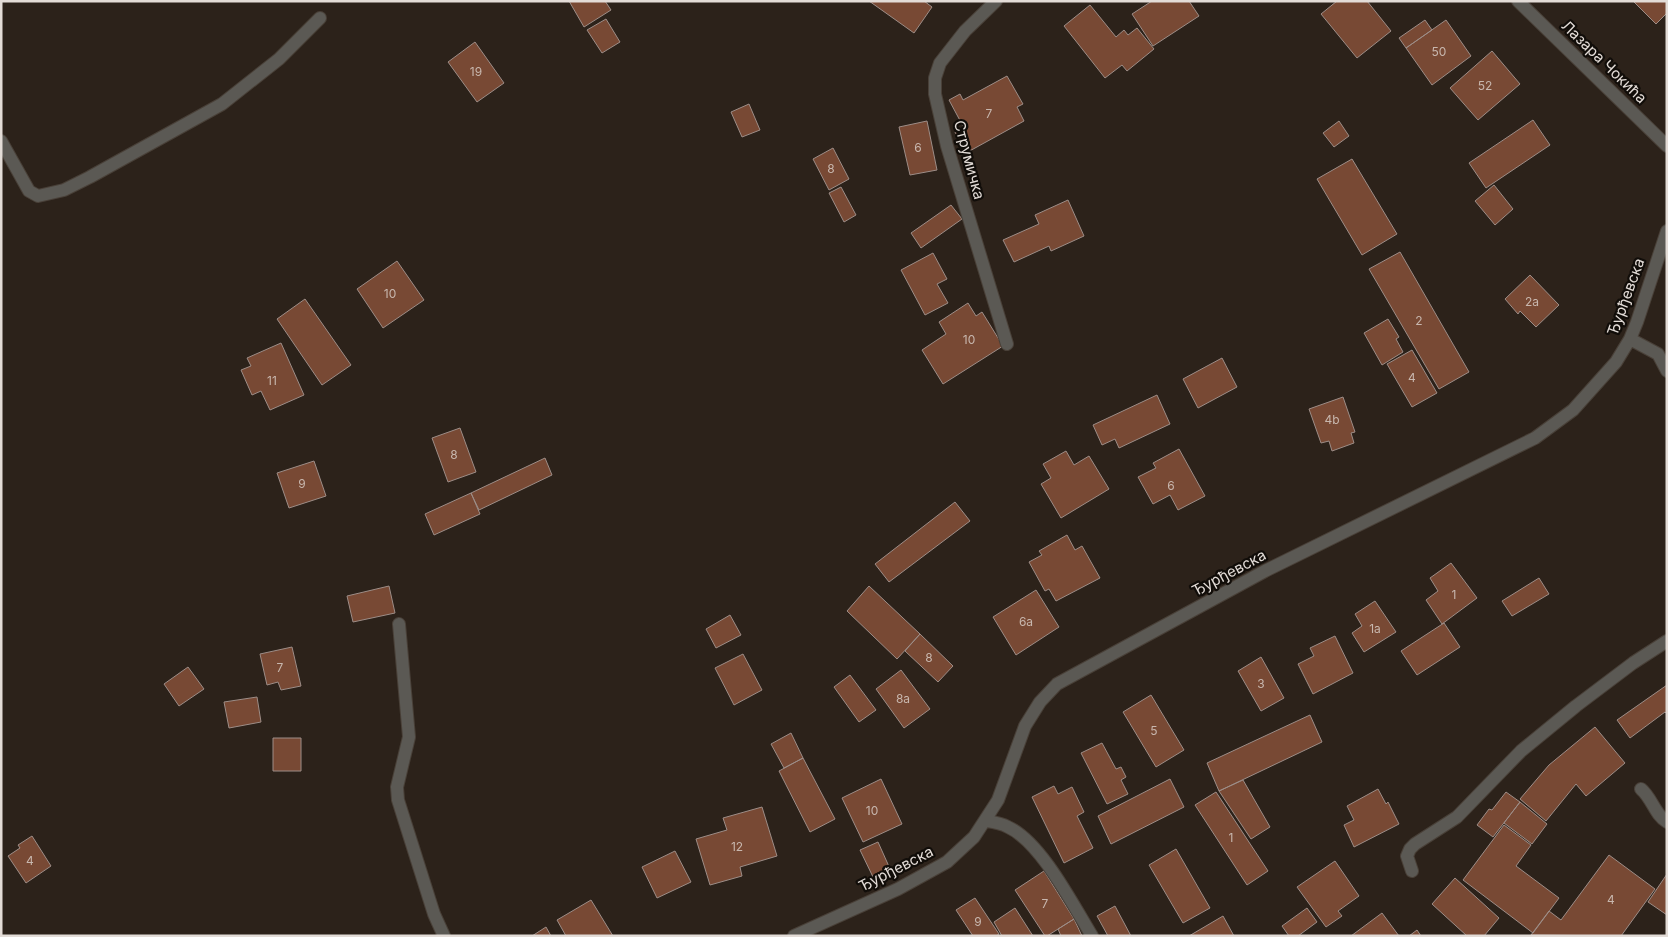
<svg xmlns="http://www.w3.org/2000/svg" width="1668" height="937" font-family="Inter,sans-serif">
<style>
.building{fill:#784934;stroke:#9d8d87}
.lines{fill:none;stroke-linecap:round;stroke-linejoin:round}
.minor-casing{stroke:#494038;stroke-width:14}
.minor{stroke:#5b5954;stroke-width:12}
.labels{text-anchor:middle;stroke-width:4.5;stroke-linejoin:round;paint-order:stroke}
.number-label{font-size:12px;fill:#c8b7ae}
.street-label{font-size:15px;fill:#e3dcd7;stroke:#110d09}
</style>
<rect width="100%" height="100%" fill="#2c221a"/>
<path class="building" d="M569,1H605L611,10L584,27Z
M869,1H924L932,7L914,33Z
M1152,1H1189L1199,16L1153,46L1132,14Z
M1337,1H1367L1391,31L1357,58L1321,14Z
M1633,1H1667V13L1656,24Z
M1090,5L1116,37L1124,30L1128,35L1137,28L1154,49L1127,71L1122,65L1105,78L1064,26Z
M606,19L620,42L602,53L587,30Z
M1425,20L1432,30L1406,48L1399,38Z
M1446,20L1471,56L1432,85L1406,48Z
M475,42L504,83L477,102L448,62Z
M1492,51L1520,84L1478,120L1450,88Z
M1007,76L1023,104L1017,107L1024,121L966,153L955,132L964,128L949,100L960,94L963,100Z
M749,104L760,130L742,137L731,112Z
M1533,120L1550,145L1486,188L1469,163Z
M927,121L937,170L910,175L899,127Z
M1339,121L1349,136L1334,147L1323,133Z
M833,148L849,179L829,190L813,159Z
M1352,159L1397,234L1362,255L1317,179Z
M1494,185L1513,209L1495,225L1475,201Z
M841,187L856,215L844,222L829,193Z
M1068,200L1084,236L1051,251L1049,246L1014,262L1003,240L1039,224L1035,215Z
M951,205L962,219L921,248L911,233Z
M1400,252L1469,372L1439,389L1369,269Z
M933,253L947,279L937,284L948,303L925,315L901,270Z
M397,261L424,300L383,328L357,289Z
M1530,275L1559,305L1536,327L1520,311L1518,314L1505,299Z
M305,299L351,365L322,385L277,319Z
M968,303L976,316L982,312L1003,346L943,384L922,350L946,334L939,322Z
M1388,319L1399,337L1396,339L1403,352L1382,365L1364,333Z
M281,343L304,395L270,410L261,391L252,395L241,370L251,366L247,358Z
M1412,350L1437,393L1412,407L1387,364Z
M1222,358L1237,387L1198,408L1183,379Z
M1157,395L1170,424L1119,448L1115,439L1102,445L1093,425Z
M1343,397L1355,432L1351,433L1354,443L1332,451L1329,441L1321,443L1309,409Z
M460,428L476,472L448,482L432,438Z
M1179,449L1205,496L1178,510L1170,495L1153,504L1138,477L1156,468L1153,463Z
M1066,451L1074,465L1089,456L1109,489L1061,518L1041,484L1051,478L1043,464Z
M545,458L552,475L479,510L471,493Z
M314,461L326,496L289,508L277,473Z
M471,493L480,514L434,535L425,514Z
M955,502L970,521L889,582L875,564Z
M1067,535L1075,550L1082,546L1100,578L1056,601L1049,589L1045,591L1029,562L1042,555L1039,551Z
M1451,563L1477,598L1442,624L1426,600L1438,591L1430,578Z
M1539,578L1549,594L1512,616L1502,601Z
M389,586L395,613L353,622L347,596Z
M869,586L920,634L897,659L847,611Z
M1036,590L1059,627L1016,655L993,617Z
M1375,601L1396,632L1364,652L1352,633L1362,626L1355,614Z
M730,615L741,635L716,648L706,629Z
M1444,623L1460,647L1417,675L1401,651Z
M920,634L953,666L938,682L905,651Z
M1335,636L1353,673L1313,694L1298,664L1314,656L1310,648Z
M292,647L301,686L281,690L278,682L267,685L260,654Z
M743,654L762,690L734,705L715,668Z
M1261,657L1284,698L1261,711L1238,671Z
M188,667L204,689L179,706L164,684Z
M901,670L930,709L904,728L876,689Z
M850,675L876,710L859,722L834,687Z
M1667,685V714L1665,712L1630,738L1617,720Z
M1151,695L1184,750L1156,767L1123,712Z
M257,697L261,722L229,728L224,702Z
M1310,715L1322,742L1219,791L1207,763Z
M1595,727L1625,763L1586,796L1576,784L1546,821L1520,799L1549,765Z
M791,733L803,758L784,768L771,744Z
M273,738H301V771H273Z
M1102,743L1116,769L1121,767L1126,777L1121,780L1128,794L1107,804L1081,753Z
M803,758L835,819L810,832L779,771Z
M881,779L902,824L863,842L842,798Z
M1170,779L1184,807L1111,844L1098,816Z
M1243,780L1270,827L1251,839L1219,791Z
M1054,786L1058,794L1072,787L1084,812L1077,816L1093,848L1064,863L1032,797Z
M1378,789L1386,804L1388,802L1399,824L1354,847L1344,825L1354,820L1347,806Z
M1216,792L1268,871L1247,885L1195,805Z
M1506,792L1520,802L1493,837L1477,825L1489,809L1492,810Z
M1520,802L1547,824L1532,844L1504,823Z
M762,807L777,856L740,867L742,876L710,885L696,839L727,830L723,818Z
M1504,825L1531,845L1516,866L1559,898L1533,933L1463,880Z
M32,836L51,866L26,883L8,856L20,848L18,845Z
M878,842L891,871L874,879L860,850Z
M1176,849L1210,908L1183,923L1149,865Z
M675,851L691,882L657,898L642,867Z
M1609,855L1655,889L1621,936L1531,935L1549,911L1561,920Z
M1335,861L1359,896L1338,911L1342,916L1326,927L1297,887Z
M1044,871L1074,919L1047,936H1045L1015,890Z
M1667,874V915L1648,902Z
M1455,878L1499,918L1484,936H1467L1432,904Z
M975,898L999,934L996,936H973L956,910Z
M591,900L613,936H566L557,920Z
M1115,906L1131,936H1108L1097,916Z
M1015,908L1033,936H1002L994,922Z
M1307,908L1317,922L1298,936H1289L1282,926Z
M1382,913L1399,936H1351Z
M1223,916L1234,936H1189Z
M1074,919L1082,936H1061L1058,929Z
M546,927L551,936H532Z
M1417,930L1421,936H1409Z"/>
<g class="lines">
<g class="minor-casing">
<path id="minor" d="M996,1L965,31L940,63L935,78V94L947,146L1007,344
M1518,1L1667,146
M1,141L29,191L38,196L64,190L90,177L222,104L279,59L320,18
M1630,339L1658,354L1667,371
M399,624L409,737L397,787L398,800L434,914L444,936
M1641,789C1652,798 1655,815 1667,822
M986,821C993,822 1001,823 1008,827C1041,842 1073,905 1092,936
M1412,871L1407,856L1410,849L1415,844L1457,817L1521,751L1576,706L1633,663L1667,641
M794,936L898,889L947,862L961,849L974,837L998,800L1025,726L1040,702L1057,684L1265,571L1535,438L1573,410L1616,362L1630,339L1637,322L1667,231"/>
</g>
<use href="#minor" class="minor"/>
</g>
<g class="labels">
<g class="number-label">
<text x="1439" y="56">50</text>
<text x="476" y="76">19</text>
<text x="1485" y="90">52</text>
<text x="989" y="118">7</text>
<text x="918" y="152">6</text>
<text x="831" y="173">8</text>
<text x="390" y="298">10</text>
<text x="1532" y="306">2a</text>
<text x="1419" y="325">2</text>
<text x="969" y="344">10</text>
<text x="1412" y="382">4</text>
<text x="272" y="385">11</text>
<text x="1332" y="424">4b</text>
<text x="454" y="459">8</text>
<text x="302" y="488">9</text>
<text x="1171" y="490">6</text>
<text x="1454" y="599">1</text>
<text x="1026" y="626">6a</text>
<text x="1375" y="633">1a</text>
<text x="929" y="662">8</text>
<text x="280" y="672">7</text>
<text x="1261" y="688">3</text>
<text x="903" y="703">8a</text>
<text x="1154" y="735">5</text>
<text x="872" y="815">10</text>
<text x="1231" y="842">1</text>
<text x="737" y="851">12</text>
<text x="30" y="865">4</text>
<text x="1611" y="904">4</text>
<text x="1045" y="908">7</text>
<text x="978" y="926">9</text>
</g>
<g class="street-label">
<text transform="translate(1604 62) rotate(44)" y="5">Лазара Чокића</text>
<text transform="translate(969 160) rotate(75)" y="5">Струмичка</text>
<text transform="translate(1626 297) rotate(-70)" y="5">Ђурђевска</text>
<text transform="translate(1229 573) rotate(-28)" y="5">Ђурђевска</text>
<text transform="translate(896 869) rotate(-27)" y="5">Ђурђевска</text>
</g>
</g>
<rect width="1668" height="937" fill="none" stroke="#e3dcd7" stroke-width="5"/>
</svg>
